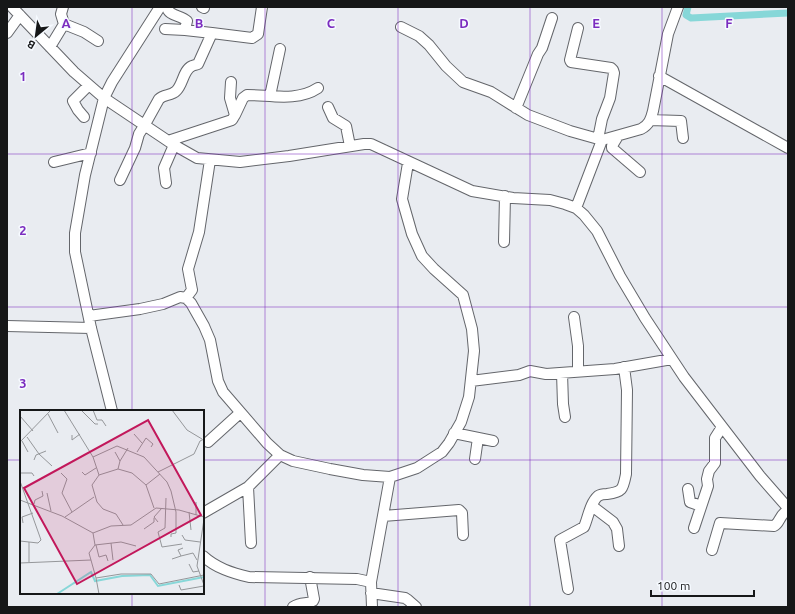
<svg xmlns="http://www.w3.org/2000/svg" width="795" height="614" font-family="Ubuntu,sans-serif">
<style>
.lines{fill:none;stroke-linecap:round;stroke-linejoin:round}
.canal{stroke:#87d7d8;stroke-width:7}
.minor-casing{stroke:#64666b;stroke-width:12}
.minor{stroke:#fff;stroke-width:10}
.grid{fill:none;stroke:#7b2cbf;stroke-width:1;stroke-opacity:0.55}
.inset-river{fill:none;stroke:#87d7d8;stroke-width:2}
.inset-road{fill:none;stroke:#95979a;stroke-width:1}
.view{fill:#c2185b;fill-opacity:0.15;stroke:#c2185b;stroke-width:2}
.inset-edge{fill:none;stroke:#161718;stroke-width:2}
.grid-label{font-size:13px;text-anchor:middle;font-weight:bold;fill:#7b2cbf;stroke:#f6faff;stroke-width:3;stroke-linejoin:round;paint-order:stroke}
</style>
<rect width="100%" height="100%" fill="#e9ecf1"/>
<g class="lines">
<path class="canal" d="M688,7L686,15L691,18L788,13"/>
<g class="minor-casing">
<path id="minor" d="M12,7L74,72L104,98L174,145L197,158L240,162L289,156L364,144H371L472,191L513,198L550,200L565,204L576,208L584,215L597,231L620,276L645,318L684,377L760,476L788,508
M202,7L204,8
M64,24L84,32L98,41
M401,27L419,36L429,45L446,66L463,82L491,92L528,115L570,131L602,140
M578,28L570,60L571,62L611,68L613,70L614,73L610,98L602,119L598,139
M165,29L185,30L187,21C181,15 168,16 167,7
M185,30L212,33
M7,33L20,15
M50,47L64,24L61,14L63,7
M659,76L788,148
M270,96L280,49
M328,107L333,118L346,126L350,146
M516,108L538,54L542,48L552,18
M235,115L243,98L247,95C270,95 297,102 318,88
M84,117L78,110L73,101L89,85
M650,120L681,121L683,138
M618,136L612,146V148L640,172
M168,141L232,120L235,115L230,98L231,82
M54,162L91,153
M120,180L135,148L139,134L144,126L159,99C164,94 171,96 176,91C183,85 183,70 192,66C194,65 196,65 198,64L212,33L252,38L258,34L262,7
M166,183L164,168L174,145
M576,208L602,140L641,129C649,125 651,119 653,111L668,34L678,7
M504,242L505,196
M186,298L192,290L188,269L199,232L210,160
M89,316L140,309L163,304L180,297L186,298L191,303L204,326L210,340L218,381L223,392L267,443L280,455L293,461L330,469L363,475L390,477
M574,317L578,346V372
M7,326L91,328
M562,373L563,404L565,417
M471,381L519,375L530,371L546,374L615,369L672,359
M112,411L91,328L75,252V233L85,175L104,98L112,82L160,7
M454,433L493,441
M208,442L240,413
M475,459L478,438
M688,489L690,502L701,506
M592,506L613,522L617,529L619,546
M203,513L248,487
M383,516L459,510L462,513L463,535
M694,528L708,486L707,479L709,471L715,463V438L722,427
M251,543L248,487L280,455
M712,550L720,523L774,526C780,523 779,515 788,510
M203,556C216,568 232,573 249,577L357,579L371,582
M568,589L560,540L584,527C588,518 590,503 598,496C601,494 604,494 607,494C623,492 623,489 626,474L627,390L624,367
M371,593L405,598L408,600L416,607
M293,607C302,601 306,605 313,601L314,599L310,577
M372,607L371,582L390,477L417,468L442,452L449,443L461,422L469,397L474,351L472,329L463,295L434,269L422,256L412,234L402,199L408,163"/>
</g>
<use href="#minor" class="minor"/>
</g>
<path class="grid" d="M132,7V411M265,7V607M398,7V607M530,7V607M662,7V607M7,154H788M7,307H788M7,460H21M203,460H788M132,593V607"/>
<g transform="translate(20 410)">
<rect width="184" height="184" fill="#e9ecf1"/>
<path class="inset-river" d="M37,184L71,162L75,171L102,166L130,165L138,176L184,167"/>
<path class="inset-road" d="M44,0L73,47L79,65L72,75L77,92L83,99L96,104L103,115M61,0L75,14H78M73,0L77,10H82L86,16M152,0L167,20L182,29M28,4L38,23M0,6L13,21M114,24L122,33M52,25V30L60,24M7,27L19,44L32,56M2,31L8,42M0,32L31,0M95,42L100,51L98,59M117,42L126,28L133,34L131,37M73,47L97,36L124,47L147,72L151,81L156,102V123L151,124V127M14,50L16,45L26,41M100,51L108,38M62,62L65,65L76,58M138,62L174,44L180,31L184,29M0,63H12L14,66M41,63L47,69L42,83L52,102M79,65L98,59L112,63L126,75L140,64M0,71L21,130L18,133L0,131M126,75L134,98M27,83L31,101M146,88L145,118L138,122L142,137L162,134M0,90L42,106L73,123L91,116L111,115L136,98L159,100L184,107M176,92V105M14,94L15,90L23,86L22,81M169,102L171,120M45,107L74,87M184,109L177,156L184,175M138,112L134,107L142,98M3,113L2,107L13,103M124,119L134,112V108M73,123L75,135L69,143L76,168M162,125L165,130L180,132M91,133L93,150M75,135L101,132L116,136M76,135L79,147L86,145L88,151M161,146L173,143L177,150M152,149L161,146L158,140L163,138M9,152V132M0,153L71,150M169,154L173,162L179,161M159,175L161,180L184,176M79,184L76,168L101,164H131L139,174L184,165"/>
<path class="view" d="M128,10L181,105L57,174L4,78Z"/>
<rect width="184" height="184" class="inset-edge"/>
</g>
<g class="grid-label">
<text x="66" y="28">A</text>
<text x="199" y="28">B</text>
<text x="331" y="28">C</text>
<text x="464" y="28">D</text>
<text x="596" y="28">E</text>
<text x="729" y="28">F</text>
<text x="23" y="81">1</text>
<text x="23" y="235">2</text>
<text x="23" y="388">3</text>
</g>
<rect width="795" height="614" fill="none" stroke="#161718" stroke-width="16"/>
<g transform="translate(36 36) rotate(209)" stroke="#f6faff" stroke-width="3" paint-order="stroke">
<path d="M0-3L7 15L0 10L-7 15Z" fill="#161718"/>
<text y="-6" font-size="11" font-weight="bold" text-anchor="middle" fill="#161718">B</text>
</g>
<path d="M651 590v6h103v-6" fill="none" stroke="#161718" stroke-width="2"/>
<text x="657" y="590" font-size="12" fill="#161718" stroke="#f6faff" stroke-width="3" paint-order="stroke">100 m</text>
</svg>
